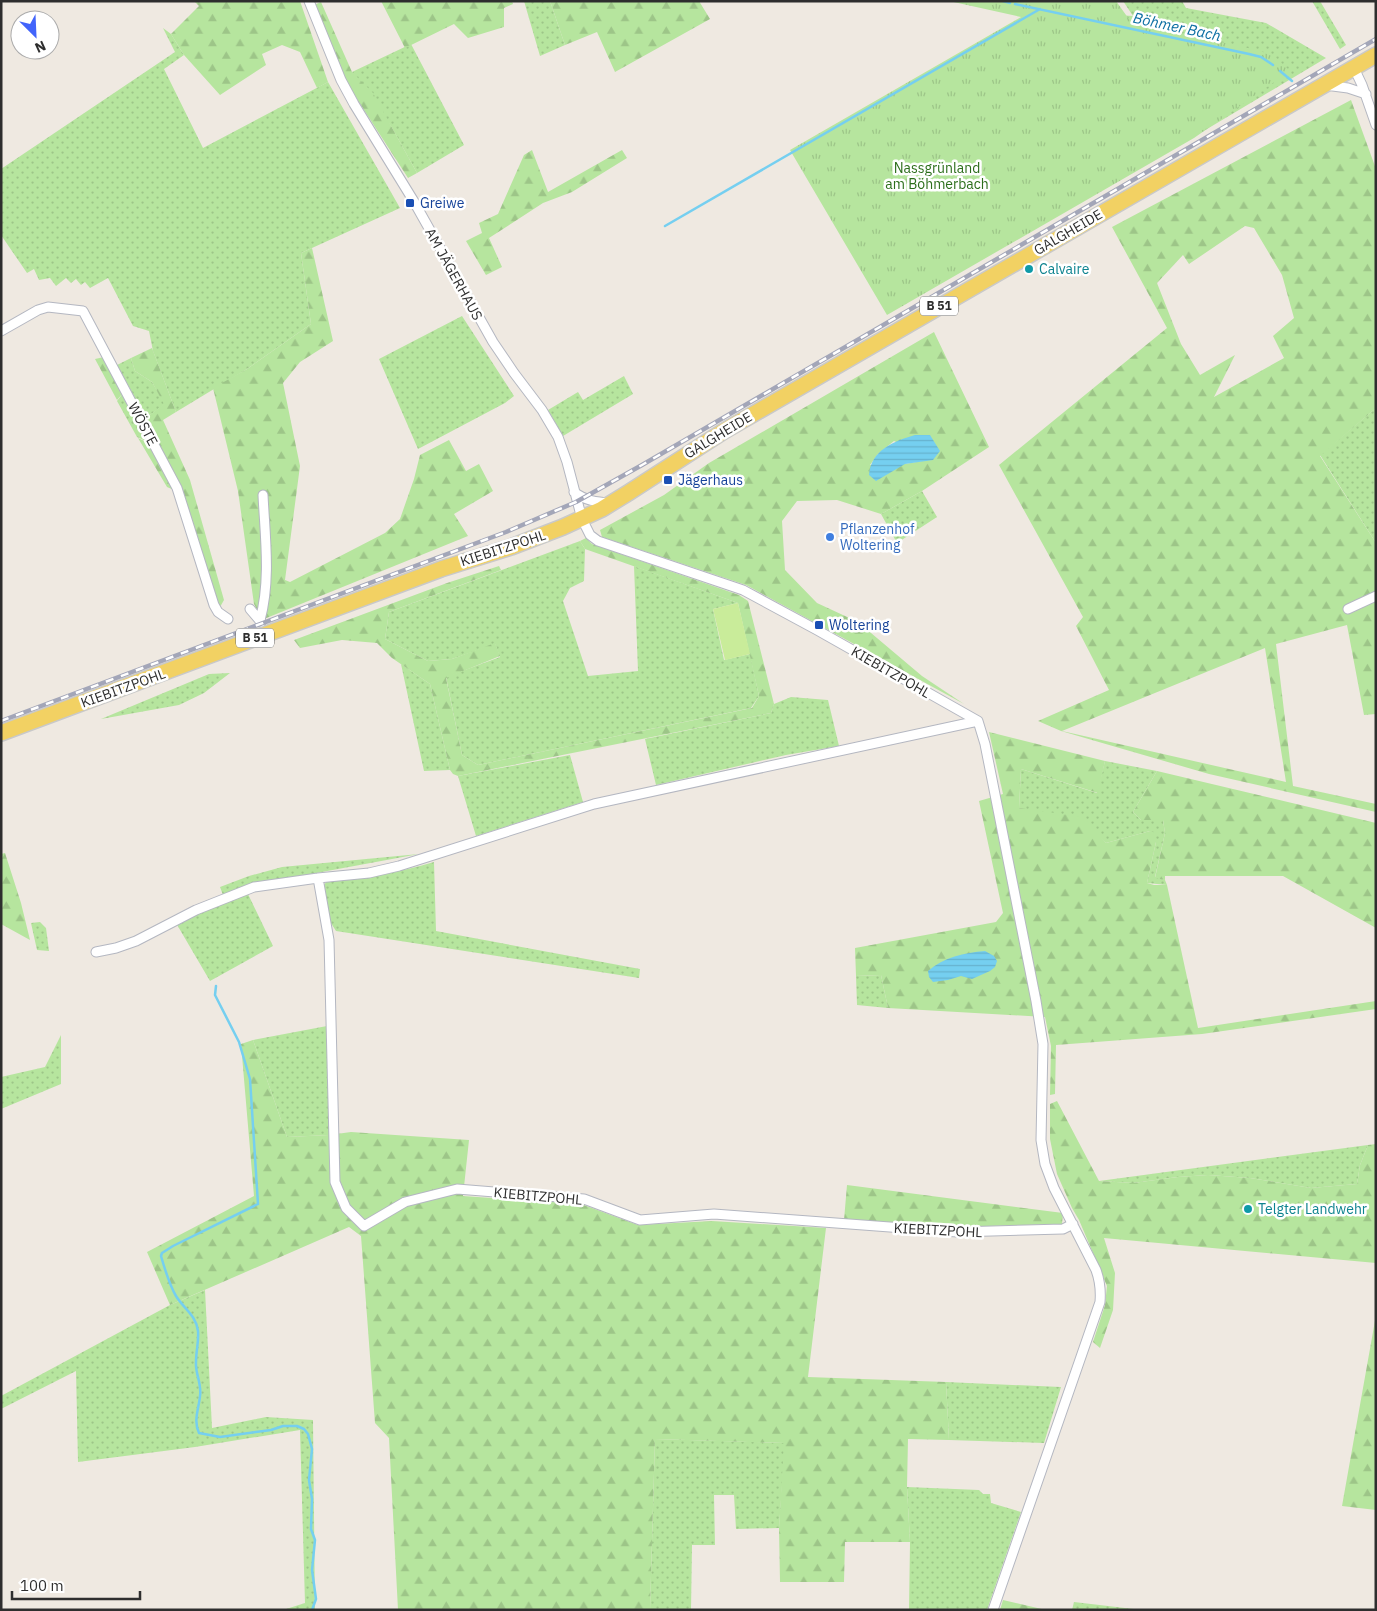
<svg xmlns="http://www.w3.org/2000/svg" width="1377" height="1611" font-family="'IBM Plex Sans',sans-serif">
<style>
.grass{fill:url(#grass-dots)}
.forest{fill:url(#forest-firs);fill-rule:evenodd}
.park{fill:url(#park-tufts)}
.pitch{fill:#c9ec9a}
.water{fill:url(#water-rules)}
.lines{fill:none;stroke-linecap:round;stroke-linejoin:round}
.stream{stroke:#75cff0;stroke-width:2.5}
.street-casing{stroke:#b4b7c1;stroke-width:11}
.primary-casing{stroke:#c9c9c9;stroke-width:18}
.street{stroke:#fff;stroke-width:9}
.primary{stroke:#f2d163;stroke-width:15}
.rail-casing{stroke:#a3a6b8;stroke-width:4.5}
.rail{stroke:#fff;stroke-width:2.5;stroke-dasharray:8;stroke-linecap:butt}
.transit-dot{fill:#1a4fb4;stroke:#fff;stroke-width:2}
.culture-dot{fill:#0f9aa8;stroke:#fff;stroke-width:2}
.shop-dot{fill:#3f7fe0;stroke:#fff;stroke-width:2}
.labels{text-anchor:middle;stroke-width:5;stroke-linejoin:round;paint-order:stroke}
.shield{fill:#fff;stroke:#6d6d6d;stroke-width:1}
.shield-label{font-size:12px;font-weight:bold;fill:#2e2e2e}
.park-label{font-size:14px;fill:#2c6e1b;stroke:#fff}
.transit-label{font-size:14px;fill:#164399;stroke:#fff;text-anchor:start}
.street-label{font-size:14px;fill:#2e2e2e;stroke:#fff}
.culture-label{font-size:14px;fill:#0d838f;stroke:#fff;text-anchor:start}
.shop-label{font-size:14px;fill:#366cbe;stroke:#fff;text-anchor:start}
.water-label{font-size:15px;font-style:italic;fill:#0d6fa3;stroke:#fff}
</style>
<defs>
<pattern id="grass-dots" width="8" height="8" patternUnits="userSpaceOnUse" patternTransform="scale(1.25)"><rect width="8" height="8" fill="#b6e59e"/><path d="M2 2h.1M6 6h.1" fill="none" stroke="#9dc588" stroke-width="1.8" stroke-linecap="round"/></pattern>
<pattern id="forest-firs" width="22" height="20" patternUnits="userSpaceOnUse" patternTransform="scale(1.25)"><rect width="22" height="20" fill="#b6e59e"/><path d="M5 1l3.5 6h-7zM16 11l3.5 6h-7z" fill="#9dc588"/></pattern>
<pattern id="park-tufts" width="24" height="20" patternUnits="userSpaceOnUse" patternTransform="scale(1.25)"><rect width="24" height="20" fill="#b6e59e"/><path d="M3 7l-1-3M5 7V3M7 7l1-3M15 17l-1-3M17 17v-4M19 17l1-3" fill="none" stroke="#9dc588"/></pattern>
<pattern id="water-rules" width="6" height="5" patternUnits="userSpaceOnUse" patternTransform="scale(1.25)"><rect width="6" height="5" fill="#75cff0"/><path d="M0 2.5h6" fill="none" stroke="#66b2ce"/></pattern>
</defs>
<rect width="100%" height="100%" fill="#efe9e1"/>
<path class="grass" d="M524,1H550L565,45L540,56Z
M1123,1H1182L1186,8L1266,23L1326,58L1202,132L1052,11L1133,16Z
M1312,1H1320L1346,45L1340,49Z
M163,28L171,34L184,55L164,69L203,148L328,82L400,208L301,253L311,324L247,369L176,412L153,351L149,331L133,326L108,278L90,288L85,282L81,285L76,279L71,283L66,278L56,286L50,278L39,280L34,269L27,273L1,235V169L175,52Z
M411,44L464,145L417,173L391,126L352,72Z
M462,316L514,396L505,403L418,449L379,359Z
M131,358L135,371L152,382L165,404L146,418L117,365Z
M624,376L633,394L563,436L548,410L578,392L583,400Z
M123,393L150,443L137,437L117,401Z
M1376,408V543L1320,455Z
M922,491L937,517L897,543L881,514Z
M580,541L585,549L584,581L570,588L563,601L588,676L638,671L634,566L738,603L713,609L724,660L750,654L759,696L751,708L478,765L462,755L446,677L500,657L495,644L452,659L428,661L385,639L389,612Z
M401,664L430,684L450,770L424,771Z
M230,673L204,693L179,705L101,719L209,674Z
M791,697L828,700L839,746L786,755L656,785L645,739L771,713L774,704Z
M570,755L583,802L476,836L458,776Z
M1105,761L1157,771L1133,812L1141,820H1163L1165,833L1155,877L1165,880L1167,885L1147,883L1156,842L1150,831L1106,843L1100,837L1019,808L1021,769L1097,793Z
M419,854L284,879L223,895L220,887L249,876L282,867Z
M434,862L436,931L640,969L639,978L336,931L329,920L323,886L328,880C364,876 399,873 434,862Z
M247,892L273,946L210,981L176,923Z
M40,922L46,928L49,951L37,950L31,923Z
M881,975L888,1008L857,1005L856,976Z
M327,1026L329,1135L287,1137L253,1040Z
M61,1035V1084L1,1109V1077L45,1067Z
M1368,1145L1360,1165L1357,1184L1311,1188L1250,1178L1208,1175L1178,1177L1133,1183L1099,1181Z
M205,1290L212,1428L266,1417L313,1420L315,1610H283L305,1603L300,1430L195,1447L78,1462L76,1371L1,1409V1396L170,1305Z
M946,1382L1061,1387L1044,1443L949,1440Z
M655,1439L785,1443L779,1528L736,1529L734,1495H714L715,1545H692L691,1610H650Z
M907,1487L979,1490L983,1494H990L991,1503L1021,1512L987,1610H909L910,1542Z
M1074,1602L1142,1610H1072Z"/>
<path class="forest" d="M194,1H300L328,82L317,88L300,52L282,45L262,54L266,65L220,95L184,55L171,34L199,6Z
M381,1H512L513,4L504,8V27L468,38L454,24L405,48Z
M550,1H699L710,19L615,72L597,32L565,45Z
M321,2L352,72L373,93L417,173L408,178L342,76L314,5Z
M1351,100L1376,169V408L1320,456L1376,543V714L1364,715L1347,625L1276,644L1293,786L1376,804V812L1209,774L1061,731L1038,721L1109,690L1076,626L1083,617L999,465L1167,328L1112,227ZM1245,226L1254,228L1282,275L1294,318L1273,336L1284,358L1214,397L1235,355L1200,375L1181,344L1157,283L1183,255L1189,264ZM1265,648L1286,782L1062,731Z
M532,150L548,192L622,150L627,158L572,192L543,203L489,238L502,267L486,275L466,241L482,233L479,223L498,214L524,155Z
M312,248L333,341L300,362L283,383L300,466L285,580L290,582L385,533L400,519L414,479L420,455L449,440L466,471L479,464L493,491L454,514L468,536L264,619L261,617L254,604L238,491L213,388L247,369L311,324L301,253Z
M934,332L989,447L922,491L881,514L837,500L797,501L782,521L785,570L817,603L858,622L922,676L964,704L746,585L602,537L600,530L664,495L709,463ZM894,441L933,459L905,464L870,465L878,454Z
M152,348L176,412L163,420L190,480L224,600L220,607L214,598L146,418L164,404L152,382L135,371L131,358Z
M104,357L123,393L117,400L95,359Z
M138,438L151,444L174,490L167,487Z
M586,538L592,544L739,595L748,601L774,704L771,713L458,776L453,774L450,770L430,684L392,658L377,643L342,640L300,648L294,640L447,583L499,566L501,570L389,612L385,639L428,661L452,659L495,643L500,656L446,678L462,755L478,765L752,708L759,696L738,603L585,549L580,541Z
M989,732L1105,761L1098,793L1021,769L1019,808L1084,817L1106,843L1150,831L1156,833V842L1147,883L1154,885H1167L1198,1028L1376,1001V1009L1202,1034L1056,1045L1055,1094L1050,1095L1051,1046L1045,1017L888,1008L881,975L856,976L855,948L996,922L1003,913L979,801L1003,794Z
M1157,771L1376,823V928L1283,876H1165V880L1155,878L1165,833L1163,820H1141L1133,812Z
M5,853L21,903L30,940L1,924V854Z
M253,1040L287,1137L329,1135L351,1132L469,1140L463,1196L581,1204L638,1225L712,1221L826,1228L808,1377L946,1382L949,1440L908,1439L907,1487L910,1542H845L844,1582H780L779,1528L784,1443L655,1439L650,1610H398L389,1438L375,1423L361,1236L349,1227L170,1305L147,1252L254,1196L241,1044Z
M1057,1101L1099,1181L1133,1183L1178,1177L1208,1175L1250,1178L1311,1188L1357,1184L1360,1165L1368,1145L1376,1144V1263L1104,1238L1115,1273L1113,1310L1100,1348L1093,1342L1105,1305L1107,1286L1079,1220L1072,1208L1057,1174L1050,1139V1104Z
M847,1185L1063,1213L1062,1224L952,1227L844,1220Z
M1376,1315V1510L1342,1506Z
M1003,1600L1046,1610H1000Z"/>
<path class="park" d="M949,1H1116L1131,22L1261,51L1276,58L1290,71L1194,138L887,315L790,150L1021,17Z"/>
<path class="pitch" d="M738,603L750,654L725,660L713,609Z"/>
<path class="water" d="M915,435H930L940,451L933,460L905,464L876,481L869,475C871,450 894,441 915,435Z
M985,951L994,956L997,961L995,967L990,971L972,979L961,976L948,980L933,982L929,977L928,971C944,957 964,953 985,951Z"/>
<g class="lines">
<path class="stream" d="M1003,1L1010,3
M1015,4L1249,54L1261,57L1273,65
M1280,71L1292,81
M665,226L1040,9
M216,986L215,995L239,1042L250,1079L258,1204L173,1246L162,1253L161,1256C165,1270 169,1284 176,1296C184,1309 196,1315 198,1331C199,1341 196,1351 196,1362C195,1373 202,1384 200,1396C199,1408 193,1421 199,1433L220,1437L271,1430L283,1426H297L304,1429L308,1434L312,1449L309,1480L312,1499L311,1529L315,1540L312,1570L316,1599L312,1610"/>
<g class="street-casing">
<path id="street" d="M309,1L341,80L354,104L413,200L493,342L514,373L542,410L558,437L567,462L582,519L590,535L598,541L743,590L817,630L978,721L985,744L1036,1001L1043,1044L1041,1140L1045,1164L1054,1188L1096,1270C1100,1281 1101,1290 1100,1302L993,1610
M1354,68L1362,85L1376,125
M1325,85L1348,88L1366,94
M1,331L38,310L48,307L83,311L177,488L214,605L218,612L228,619
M574,492C586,501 596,502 611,503
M250,609L261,622
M1348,609L1376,596
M260,620C271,580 265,536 263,495
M318,878L329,940L335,1182L346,1208L364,1226L405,1202L457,1189L584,1199L640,1220L714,1214L957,1232L1063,1229L1073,1224
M96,952L116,948L136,941L196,910L254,887L318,878L369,873L399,866L594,804L978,721"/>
</g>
<g class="primary-casing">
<path id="primary" d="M1,733L441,569L511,547L563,527L602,509L628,493L724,431L1376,55"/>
</g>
<use href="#street" class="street"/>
<use href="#primary" class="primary"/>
<g class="rail-casing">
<path id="rail" d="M1,721L506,532L576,502L642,465L1376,39"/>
</g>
<use href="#rail" class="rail"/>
</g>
<g class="transit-dot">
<rect x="405" y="198" width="10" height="10" rx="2.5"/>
<rect x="663" y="475" width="10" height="10" rx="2.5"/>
<rect x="814" y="620" width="10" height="10" rx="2.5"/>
</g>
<g class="culture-dot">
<circle cx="1029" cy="269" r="5"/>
<circle cx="1248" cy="1209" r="5"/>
</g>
<circle class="shop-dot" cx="830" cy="537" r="5"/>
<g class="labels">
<g class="shield">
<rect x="920" y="296.5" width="38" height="19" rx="4"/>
<rect x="236" y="628.5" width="38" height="19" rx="4"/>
</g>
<g class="shield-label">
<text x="939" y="310">B 51</text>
<text x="255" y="642">B 51</text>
</g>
<g class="park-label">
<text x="937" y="173">Nassgrünland<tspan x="937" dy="16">am Böhmerbach</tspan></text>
</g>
<g class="transit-label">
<text x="420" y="208">Greiwe</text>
<text x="678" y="485">Jägerhaus</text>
<text x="829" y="630">Woltering</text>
</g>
<g class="street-label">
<text transform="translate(1068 232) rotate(-30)" y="5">GALGHEIDE</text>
<text transform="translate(454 274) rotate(61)" y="5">AM JÄGERHAUS</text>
<text transform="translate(143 424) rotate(62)" y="5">WÖSTE</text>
<text transform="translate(718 435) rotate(-31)" y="5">GALGHEIDE</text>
<text transform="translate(503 548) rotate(-18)" y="5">KIEBITZPOHL</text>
<text transform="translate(891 672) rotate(30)" y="5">KIEBITZPOHL</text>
<text transform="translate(123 688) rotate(-20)" y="5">KIEBITZPOHL</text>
<text transform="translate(538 1196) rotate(5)" y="5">KIEBITZPOHL</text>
<text transform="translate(938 1230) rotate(3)" y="5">KIEBITZPOHL</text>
</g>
<g class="culture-label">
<text x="1039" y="274">Calvaire</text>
<text x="1258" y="1214">Telgter Landwehr</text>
</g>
<g class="shop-label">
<text x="840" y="534">Pflanzenhof<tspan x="840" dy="16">Woltering</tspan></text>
</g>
<g class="water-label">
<text transform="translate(1177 27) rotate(12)" y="5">Böhmer Bach</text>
</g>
</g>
<rect width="1377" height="1611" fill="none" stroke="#2e2e2e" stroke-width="5"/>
<g transform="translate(35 35) rotate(156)"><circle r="24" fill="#ffffff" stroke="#ababab"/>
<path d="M0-4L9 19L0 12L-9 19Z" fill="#4264fb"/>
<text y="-8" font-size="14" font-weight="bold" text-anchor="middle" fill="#2e2e2e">N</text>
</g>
<path d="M12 1591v8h128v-8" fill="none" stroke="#2e2e2e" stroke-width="2.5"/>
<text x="20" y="1591" font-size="15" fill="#2e2e2e" stroke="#ffffff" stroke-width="4" paint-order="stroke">100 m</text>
</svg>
